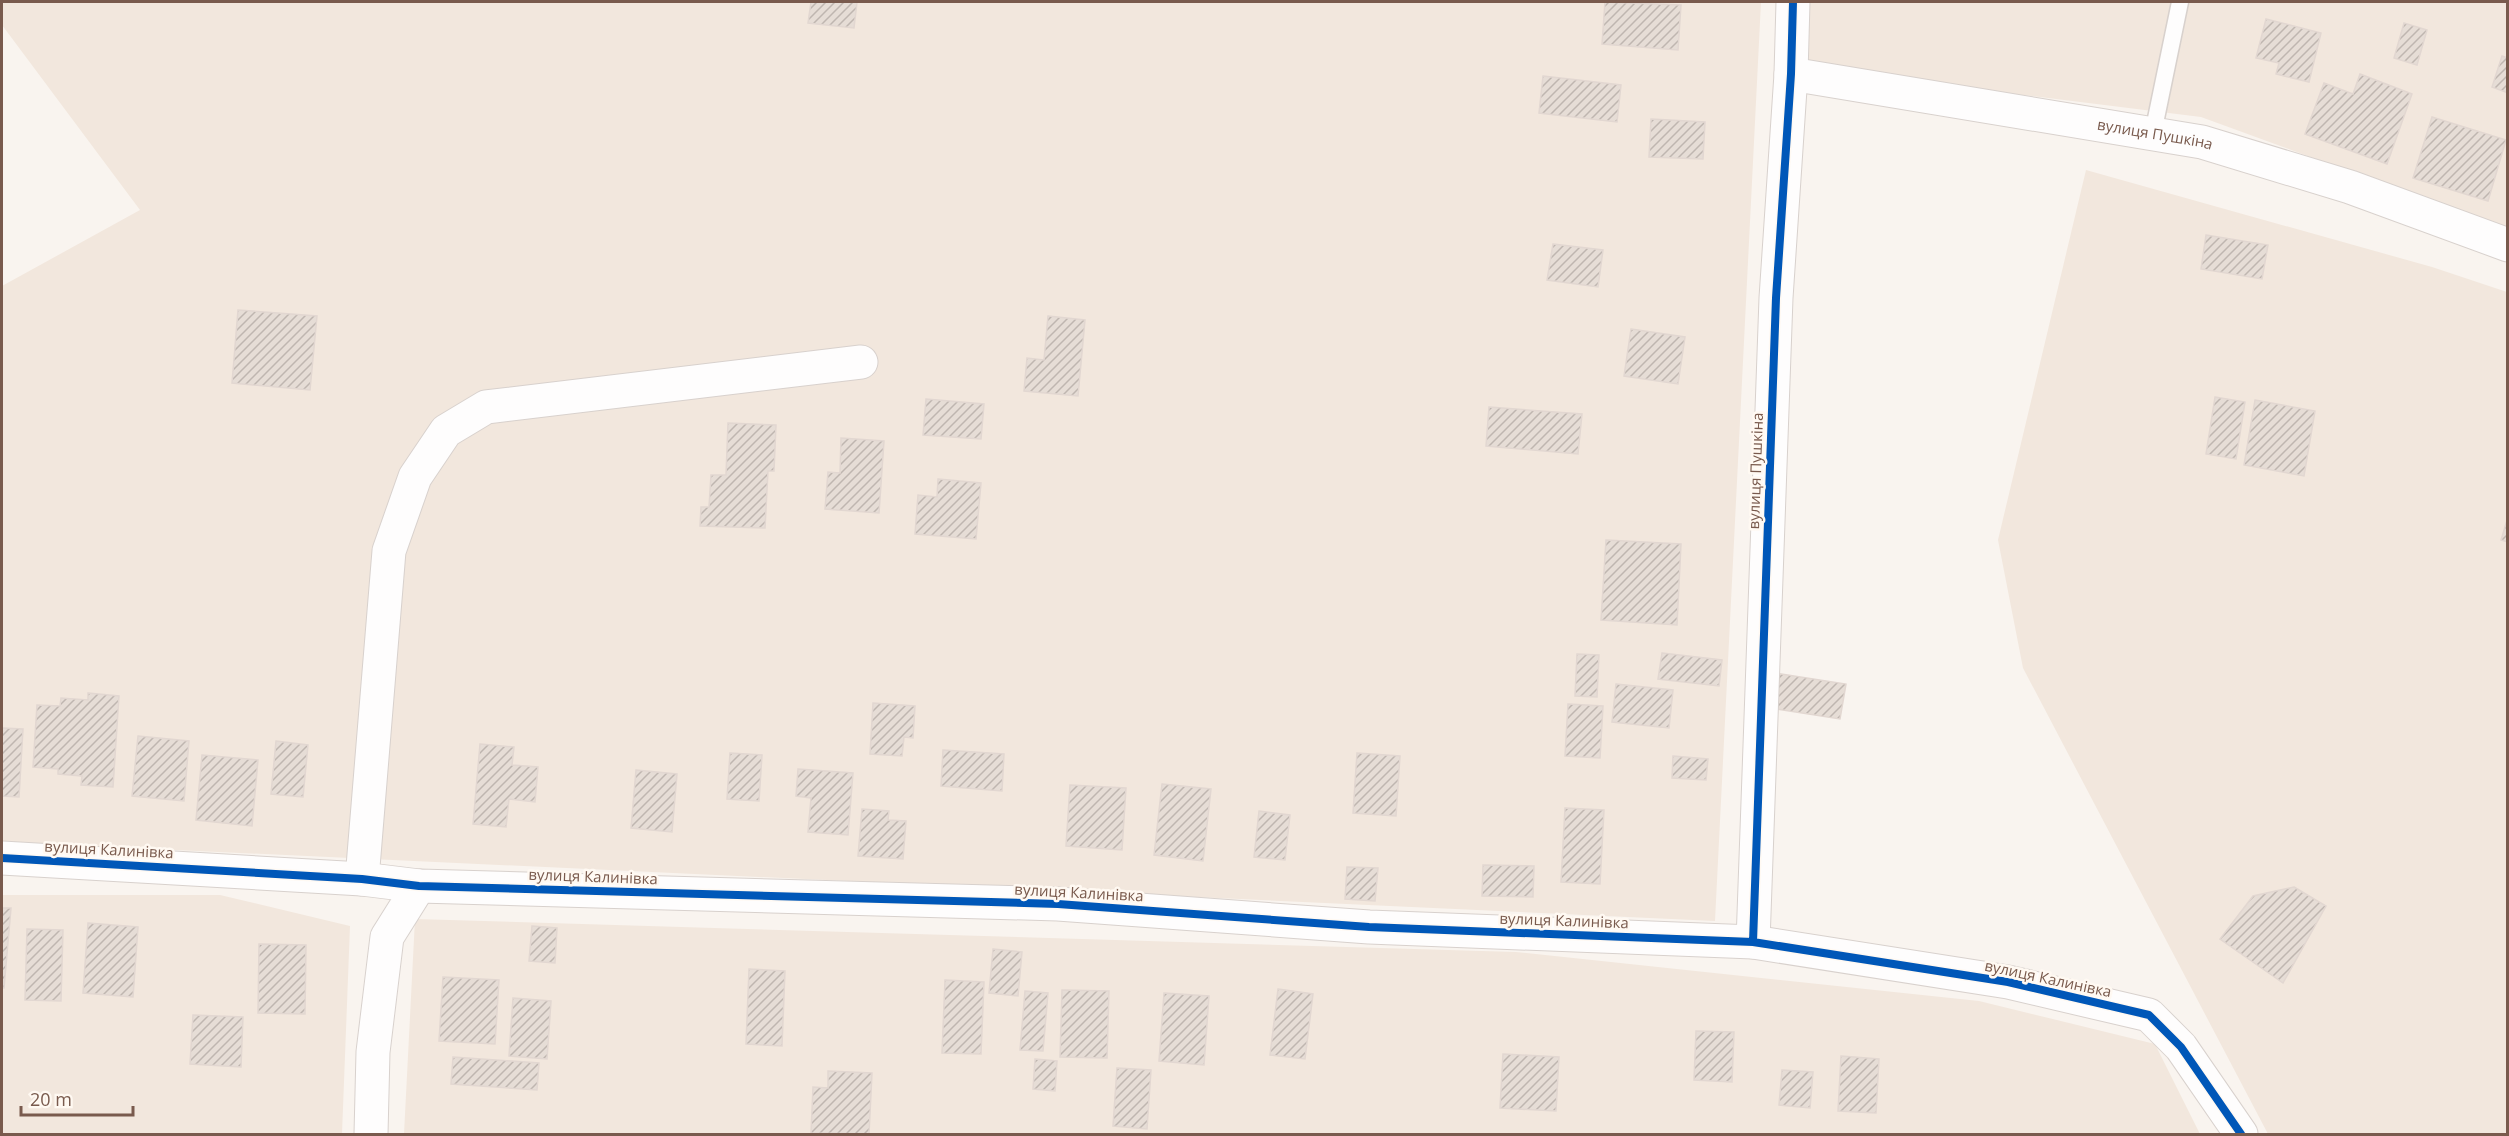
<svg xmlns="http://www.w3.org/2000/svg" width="2509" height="1136" font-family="'Open Sans',sans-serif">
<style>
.residential{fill:#f2e7dd}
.building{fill:url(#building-hatch);stroke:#e2d7d1;stroke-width:1.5}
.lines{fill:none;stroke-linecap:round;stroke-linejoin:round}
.lane-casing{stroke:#d8d1cd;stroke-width:19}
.street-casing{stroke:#d8d1cd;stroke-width:35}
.lane{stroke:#fefdfd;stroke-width:16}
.street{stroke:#fefdfd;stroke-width:33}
.cycleway-casing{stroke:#fff9f2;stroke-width:11}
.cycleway{stroke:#0057b8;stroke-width:8}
.labels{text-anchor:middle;stroke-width:5;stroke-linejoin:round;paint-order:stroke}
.street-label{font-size:15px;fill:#795a4d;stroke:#fff9f2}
</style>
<defs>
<pattern id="building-hatch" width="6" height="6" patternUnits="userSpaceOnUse" patternTransform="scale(1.5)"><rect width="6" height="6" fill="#e6ddd6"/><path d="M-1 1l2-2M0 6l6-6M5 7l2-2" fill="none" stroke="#bfb6b0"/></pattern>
</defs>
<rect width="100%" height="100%" fill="#f9f4ef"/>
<path class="residential" d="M2,2H1761L1715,921L2,842V286L140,210L2,25Z
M1803,2H2507V229L2201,117L1799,67Z
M2086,170L2432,267L2507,292V1134H2268L2023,668L1998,540Z
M2,895H220L350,926L342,1134H2Z
M415,919L1516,952L1979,1001L2155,1044L2200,1134H404Z"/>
<path class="building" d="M811,2H857L854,28L808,23Z
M1605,2L1681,5L1678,50L1602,44Z
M2266,19L2321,33L2309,82L2276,74L2279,63L2256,58Z
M2404,23L2427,30L2417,65L2394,58Z
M2502,56L2508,58V93L2492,87Z
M2360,74L2412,94L2387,164L2305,134L2324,83L2353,94Z
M1543,76L1621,85L1617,122L1539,113Z
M2432,117L2506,140L2488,201L2413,178Z
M1651,119L1705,122L1703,159L1649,157Z
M2206,235L2268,245L2262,279L2201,269Z
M1553,244L1603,250L1598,287L1547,280Z
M238,310L317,316L310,390L232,383Z
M1048,316L1085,320L1078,396L1024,391L1027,358L1044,360Z
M1631,329L1685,337L1678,384L1624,376Z
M2215,397L2245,402L2236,459L2206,454Z
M926,399L984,404L981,439L923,435Z
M2255,400L2315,411L2304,476L2244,465Z
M1489,407L1582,414L1578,454L1486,446Z
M728,423L776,425L774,471H768L765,528L700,526L701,507H709L711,475H726Z
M841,438L884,441L879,513L825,509L828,472L840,473Z
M938,479L981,483L976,539L915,534L918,495L937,497Z
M2508,517V542L2501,540Z
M1606,540L1681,544L1677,625L1601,620Z
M1662,653L1722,660L1719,686L1658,679Z
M1577,654L1599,655L1597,697L1575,696Z
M1775,673L1846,684L1840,719L1770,708Z
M1616,684L1673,690L1669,728L1612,722Z
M88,693L119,696L113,787L81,785L82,776L58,774V769L33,767L37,705L60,706L61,698L88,700Z
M873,703L915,706L913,738L904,737L902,756L870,754Z
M1568,704L1603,706L1600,758L1565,756Z
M2,728L23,729L19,797L2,796Z
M138,736L189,741L184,801L132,796Z
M276,741L308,745L303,797L271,794Z
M480,744L514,747L512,765L538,767L535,802L509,799L506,827L473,824Z
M943,750L1004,754L1002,791L941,786Z
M730,753L762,755L759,801L727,799Z
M1357,753L1400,756L1396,816L1353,813Z
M202,755L258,760L252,826L196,820Z
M1673,756L1708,759L1706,780L1672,778Z
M798,769L853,773L848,835L808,832L811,798L796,796Z
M636,770L677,774L672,832L631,828Z
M1162,784L1211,789L1203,861L1154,855Z
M1070,785L1126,788L1122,850L1066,846Z
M1565,808L1604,810L1600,884L1561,882Z
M862,809L889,811L888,820L906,821L903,859L858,856Z
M1259,811L1290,815L1285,860L1254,857Z
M1483,865L1534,866L1533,897L1482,896Z
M1347,867L1378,868L1375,901L1345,899Z
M2294,887L2326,906L2283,983L2220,939L2253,896Z
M2,908H11L4,988H2Z
M88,923L138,927L133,997L83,993Z
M532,926L557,928L555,963L529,961Z
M27,929L63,930L61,1001L25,1000Z
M259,944L306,945L305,1014L258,1013Z
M993,949L1022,952L1018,996L989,993Z
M749,969L785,971L782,1046L746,1044Z
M443,977L499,980L495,1044L439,1041Z
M945,980L984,982L981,1054L942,1053Z
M1278,989L1313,994L1305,1059L1270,1055Z
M1062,990L1109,991L1107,1058L1060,1057Z
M1025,991L1048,993L1043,1051L1020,1050Z
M1164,993L1209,996L1204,1065L1159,1061Z
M513,998L551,1001L547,1059L509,1056Z
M193,1015L243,1017L241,1067L190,1064Z
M1696,1031L1734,1032L1732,1082L1694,1080Z
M1503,1054L1559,1057L1556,1111L1500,1108Z
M1841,1056L1879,1059L1876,1113L1838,1111Z
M453,1057L539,1063L537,1090L451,1084Z
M1035,1059L1057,1061L1055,1091L1033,1089Z
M1117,1068L1151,1070L1147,1129L1113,1126Z
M1782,1070L1813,1072L1810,1108L1779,1105Z
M828,1071L872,1073L869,1134L811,1133L813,1087L828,1088Z"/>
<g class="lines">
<g class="lane-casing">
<path id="lane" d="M2153,133L2180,2"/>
</g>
<g class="street-casing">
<g id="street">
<path id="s1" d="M1791,74L2202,142L2350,187L2508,245"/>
<path d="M2,858L362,879L419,886L1058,904L1369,927L1753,942L2008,982L2149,1015L2181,1047L2241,1134"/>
<path d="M362,879L389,551L415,477L446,431L486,407L861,362"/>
<path d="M1753,942L1776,298L1791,74L1793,2"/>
<path d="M371,1134L373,1052L387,937L419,886"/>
</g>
</g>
<use href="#lane" class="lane"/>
<use href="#street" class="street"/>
<g class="cycleway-casing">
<path id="cycleway" d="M2,858L362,879L419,886L1058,904L1369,927L1753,942L2008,982L2149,1015L2181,1047L2241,1134
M1753,942L1776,298L1791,74L1793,2"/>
</g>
<use href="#cycleway" class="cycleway"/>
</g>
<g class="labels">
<g class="street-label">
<text dy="5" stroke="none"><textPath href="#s1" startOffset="369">вулиця Пушкіна</textPath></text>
<text transform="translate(1756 471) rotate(-88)" y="5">вулиця Пушкіна</text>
<text transform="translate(109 850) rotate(3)" y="5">вулиця Калинівка</text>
<text transform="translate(593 877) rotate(2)" y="5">вулиця Калинівка</text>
<text transform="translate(1079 893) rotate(3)" y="5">вулиця Калинівка</text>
<text transform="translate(1564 921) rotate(2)" y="5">вулиця Калинівка</text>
<text transform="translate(2048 979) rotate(12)" y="5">вулиця Калинівка</text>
</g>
</g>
<rect width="2509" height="1136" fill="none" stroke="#795a4d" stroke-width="6"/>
<path d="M21 1106v9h112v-9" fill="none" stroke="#795a4d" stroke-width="3"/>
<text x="30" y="1106" font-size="18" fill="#795a4d" stroke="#fff9f2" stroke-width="4.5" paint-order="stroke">20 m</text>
</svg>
